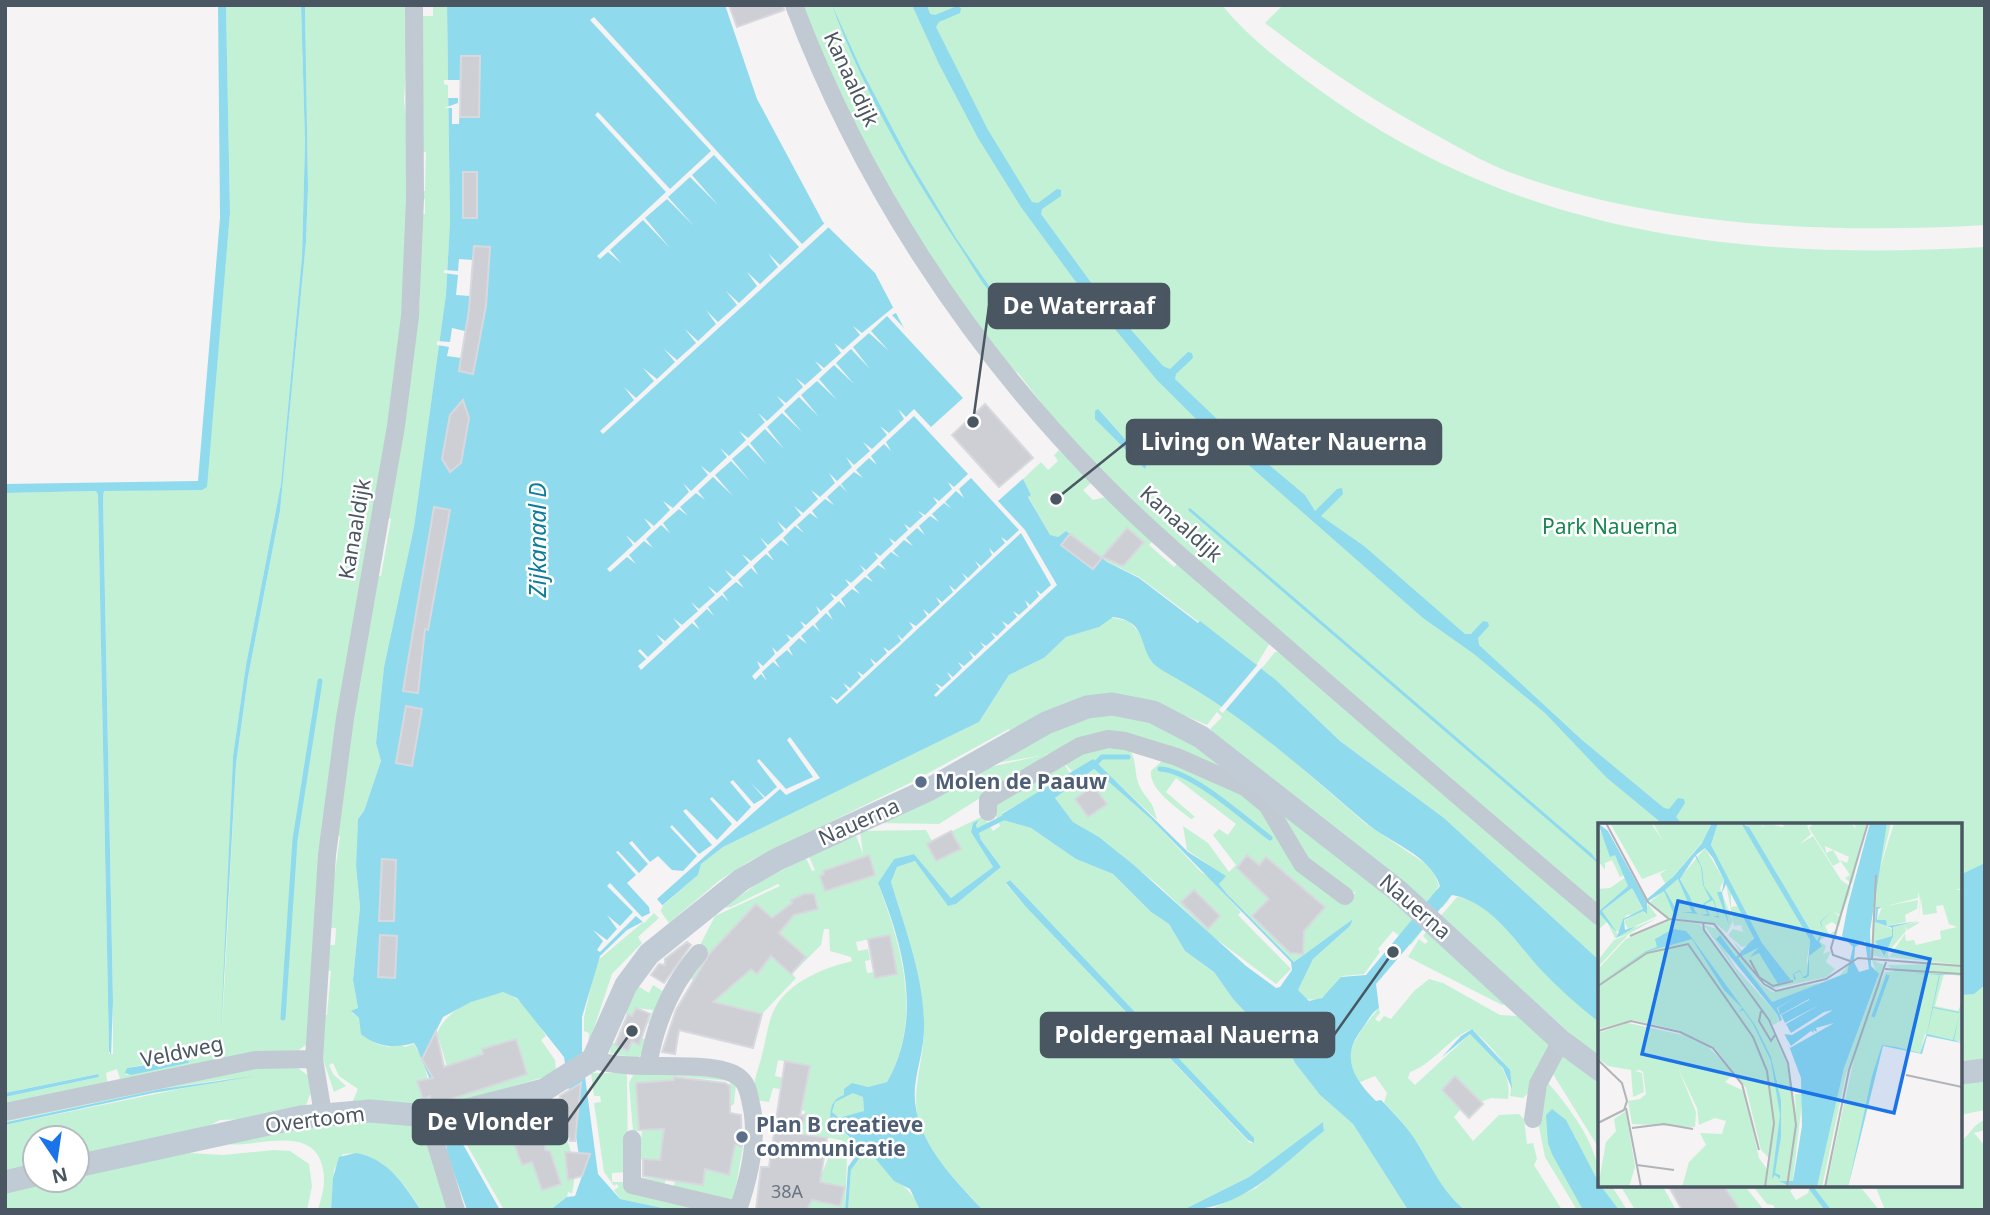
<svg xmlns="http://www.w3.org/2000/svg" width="1990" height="1215" font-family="'Noto Sans',sans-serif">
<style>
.green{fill:#c3f1d5;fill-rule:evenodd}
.water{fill:#90daee;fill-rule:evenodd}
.pier{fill:#f5f3f3}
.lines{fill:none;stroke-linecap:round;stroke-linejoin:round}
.stream{stroke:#90daee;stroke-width:5}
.building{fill:#cdcfd5;stroke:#d7d9de;stroke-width:2}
.street{stroke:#c1cad2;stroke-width:18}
.secondary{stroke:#c1cbd6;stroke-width:23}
.service-dot{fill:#5c6f8a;stroke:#fff;stroke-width:2.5}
.labels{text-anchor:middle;stroke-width:5;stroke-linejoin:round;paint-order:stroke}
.number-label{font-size:18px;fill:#6b747e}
.street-label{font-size:21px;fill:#4a5661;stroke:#fff}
.park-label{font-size:21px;fill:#17864f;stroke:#fff}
.service-label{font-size:21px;font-weight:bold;fill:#4e5e75;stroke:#fff;text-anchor:start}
.water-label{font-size:23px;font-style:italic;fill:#0c7c9b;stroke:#fff}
.inset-river{fill:none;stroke:#90daee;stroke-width:3.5}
.inset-road{fill:none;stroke:#b1b4b9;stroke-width:2}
.view{fill:#1a73e8;fill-opacity:0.15;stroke:#1a73e8;stroke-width:3.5}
.inset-edge{fill:none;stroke:#4a5661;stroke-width:3.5}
.leader{fill:none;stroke:#4a5661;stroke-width:2.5}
.callout-dot{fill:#4a5661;stroke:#fff;stroke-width:2.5}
.callout{fill:#4a5661;stroke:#4a5661;stroke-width:2.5}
.callout-label{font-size:23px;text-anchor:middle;font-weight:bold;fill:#fff}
</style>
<rect width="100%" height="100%" fill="#f5f3f3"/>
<path class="green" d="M226,5H301L305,142L302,256L281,484L246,665L233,756L222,1030L236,764L248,677L280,511L306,242L308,188L305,5H410L404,99L410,157L405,322L306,1045L296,1052L120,1079L117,1069L106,1073L108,1087L5,1108V1097L99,1077L97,1074L5,1093V493L96,491L98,495L109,1054H113V1002L103,497L104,491L206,488L230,213ZM165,1060L188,1063L126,1075L127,1068Z
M433,5H447L450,222L446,294L414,527L384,667L376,743L381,761L364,811L358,819L356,866L360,907L353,980L358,1008L352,1013L359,1018C365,1039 365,1041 389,1047L396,1043L405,1047L414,1044L424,1062L433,1107L352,1103L358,1089L339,1076L333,1063L329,1065L333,1074L346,1086L334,1092L321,1053L323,1016L327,1015L331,971L325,970L326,945H335L336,928H327L330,873H335L340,836L334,835L374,576H381L391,519L385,517L420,302V297H415L419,214H425V199L419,198V191H425L426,152H419L418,16H433Z
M798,5H1222C1254,44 1294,72 1335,101C1530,237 1753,261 1985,247V1062L1960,1065V825H1600V911L1194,560L1067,436L1019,374L998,357L887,193Z
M1283,5H1985V225C1829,234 1657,227 1509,172C1488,164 1467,152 1447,141C1383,107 1323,68 1265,23Z
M1059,450L1091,483L1083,490L1093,500L1110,496L1155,538L1149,545L1174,567L1180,561L1271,641L1257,664L1263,667L1275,652H1280L1600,922V961L1444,818L1340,741L1276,680L1139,577L1107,562L1066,531L1058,537L1050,536L1028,496L1023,479L1041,462L1048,470L1058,461L1054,455Z
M1108,617L1129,621L1144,638L1151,661L1203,693L1273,743L1365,823L1432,868L1439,886L1436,889L1449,900L1442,908L1431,898L1425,903L1213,733L1210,729L1222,717L1217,712L1207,725L1152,702L1011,732L1009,729L912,782L748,862L720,880L669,923L659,909L698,875L701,864L723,847L979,722L1009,675L1044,658L1066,637L1098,627Z
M1110,713L1164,725L1239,776L1139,740L990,764L1077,719Z
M1117,743C1140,749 1132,768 1139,785C1146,801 1152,797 1157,820L1093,760L1074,773L1063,762L1071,775L1002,813L1003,820L1031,828L1076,859L1113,874L1151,912L1169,924L1185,951L1214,972L1233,999L1261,1029L1285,1043L1295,1063L1320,1095L1353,1124L1408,1210H1209L1256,1188L1324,1131L1323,1122L1249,1177L1183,1210L981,1208C964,1188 933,1160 924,1138C906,1095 924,1069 924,1028C924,978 905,929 891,882L897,867L915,861L948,906L956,904L1001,867L981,840L976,825L979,821L973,823L971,832L993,867L951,898L914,854L894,859L878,883C902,948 923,1018 887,1082L868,1087L863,1097L864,1111L840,1128L861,1149L856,1153L841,1140L801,1133L805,1111L801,1110L810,1066L778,1060L775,1076L783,1078L780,1089L773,1088L769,1102L756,1100C751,1082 758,1072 762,1055C766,1040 768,1021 775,1008C790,981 824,968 852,961L851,957L830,951L829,929H824L821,945L792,974L796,978L762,1014L715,1003L705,998L710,989L690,978L689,974L705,956L698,949L715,916L780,886L778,884L731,907L721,908L765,879L806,858L812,871L815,870L808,854L855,833L863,854L860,831L926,830L932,841L983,816L993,831L1000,826L994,811L998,798L1079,750ZM1010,880L1253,1138L1254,1143H1250L1026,907L1006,884ZM890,935L897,974L876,978L874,972L867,973L865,961L870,960L868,949L858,951L856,942ZM721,957L740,979L725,992L708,974L713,969L711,966Z
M1049,754L939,824L880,823L981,769Z
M1172,760L1233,784L1252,797L1268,813L1294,856L1295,866L1345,903L1356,892L1352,893C1320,873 1280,846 1275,805L1402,906L1507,1004L1502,1005L1408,957L1419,939L1425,944L1428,941L1423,936L1427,931L1424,928L1411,945L1393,931L1378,949L1380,952L1364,974L1342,976L1333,989L1318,1000L1305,999L1298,990L1313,959L1350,926L1353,919L1294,962L1227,894L1219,884L1225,876L1187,850L1183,826L1208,843L1229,872L1236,865L1213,835L1219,829L1228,835L1236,824L1176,778L1166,792L1195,817L1191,819C1178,808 1149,790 1151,771L1162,761Z
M1094,769L1151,819L1201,872L1209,877L1241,912L1238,915L1291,969L1276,984L1211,935L1158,885L1099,837L1073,822L1055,798Z
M1457,897C1491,900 1522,951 1546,975C1563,992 1582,1007 1600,1023V1060L1440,917Z
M654,913L659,918L638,937L642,943L612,974L588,1046L589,1033L584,1031V1017L597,961Z
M1429,979L1443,983L1500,1015L1519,1016L1550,1045L1529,1092L1523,1098L1510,1096C1516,1068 1492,1048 1472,1029C1448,1038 1435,1063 1410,1072L1408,1078L1415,1085L1470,1034C1490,1051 1513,1070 1508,1099L1491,1098L1481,1102L1455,1076L1442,1090L1461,1109L1454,1117L1473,1141L1499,1115L1519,1114L1524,1119L1527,1144L1533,1143L1537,1159L1534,1165L1562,1210H1465C1429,1182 1418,1133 1384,1103L1387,1093L1375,1076L1358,1083C1337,1055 1361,1030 1379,1008L1380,1013L1375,1019L1379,1022L1384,1016L1391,1019L1414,991Z
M636,985L649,993L653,985L666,993L651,1025L648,1023L653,1010L636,1008L632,1016L622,1012Z
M503,992C523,997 535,1019 546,1036L541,1040L555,1060L556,1069L547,1076L458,1103L437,1033C449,1007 476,998 503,992Z
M642,1038L646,1040L643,1053L637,1058L610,1053L611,1042L628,1050L632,1041L639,1044Z
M1561,1056H1565L1600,1080V1150L1553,1074Z
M237,1067L298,1068L309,1076L312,1089L306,1105L253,1119L220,1120L201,1130L77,1157V1138H35V1166L5,1173V1125L233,1078L161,1089L5,1122V1116Z
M591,1073H626L627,1076L628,1172L612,1173V1182H628L692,1204L691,1210H672L620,1199L614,1190L619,1187L617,1184L614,1186L604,1172L594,1103L601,1102L600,1096H594Z
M634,1073L723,1076L736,1084L734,1104L728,1108L730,1081L674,1076L672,1104L678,1161L640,1159L638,1177L666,1180L664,1184L636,1177L642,1131L659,1129V1116L672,1081L636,1084L639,1131H633L629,1083Z
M1985,1077V1110L1960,1115V1081Z
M1548,1083C1572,1110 1600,1148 1600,1185H1611L1627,1210H1577L1545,1157L1537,1117Z
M566,1111L570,1135L565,1136C573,1152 577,1173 572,1193L568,1192L567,1197L550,1210H504L463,1138L466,1136L460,1137L456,1122L468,1119L475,1135L502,1134Z
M365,1120L425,1127L452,1210H421C403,1182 381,1149 343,1154L334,1170L331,1210H318C323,1193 327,1179 321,1162C308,1125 254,1148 226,1144L285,1129Z
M1985,1120V1130L1974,1133L1985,1146V1210H1885L1875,1185H1960V1142C1970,1135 1973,1124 1985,1120Z
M735,1145L743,1147L733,1202L673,1189L675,1181L703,1185L707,1161L710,1160L708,1170L729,1174Z
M274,1150L290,1151L309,1164L312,1186L307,1210H5V1191L54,1180H77V1175L189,1153L223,1155Z
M829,1156L847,1159L845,1210H807Z
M861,1156H874C889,1179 914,1188 920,1210H848L851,1170Z
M1620,1185H1662L1676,1210H1635Z
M1723,1185H1744L1764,1210H1740Z
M1752,1185H1796L1790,1191L1796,1200L1808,1193L1810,1185H1859L1879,1210H1776L1773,1205L1767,1204Z"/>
<path class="water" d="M218,5H226L230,213L207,487L202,490L104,491L103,497L113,1002L111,1055L109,1051L98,495L96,491L5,493V484L198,481L220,218Z
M301,5H305L308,188L306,242L280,511L248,677L236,764L221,1030L233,756L246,665L281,484L302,256L305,142Z
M447,5H725L757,99L823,222L875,273L907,334L956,386L1023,479L1031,495L1028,497L1050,535L1058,537L1066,531L1107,562L1139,578L1198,623L1200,621L1276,680L1340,741L1444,818L1600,961V1023C1580,1007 1560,990 1542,971C1516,943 1492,902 1452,895L1376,984L1379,1008C1371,1013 1368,1021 1362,1029C1339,1058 1355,1080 1376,1101L1381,1100C1392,1111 1405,1125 1414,1138C1430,1163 1441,1191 1465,1210H1408L1353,1124L1320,1095L1295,1063L1285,1043L1261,1029L1233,999L1214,972L1185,951L1169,924L1151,912L1113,874L1076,859L1031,828L1003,820L1002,814L1093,759L1188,852L1226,876L1219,884L1227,894L1294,962L1353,919L1350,926L1313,959L1298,990L1309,1001L1322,998L1341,977L1366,975L1440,886C1430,854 1389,843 1365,822C1304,770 1244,716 1174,677C1167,673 1157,668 1152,662C1138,642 1146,621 1113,617L1099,627L1066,637L1044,658L1009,675L979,722L723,847L701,864L698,875L644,921L627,930L600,956L582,1017V1054L598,1174L620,1199L672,1210H550L567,1197L575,1196L582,1176L564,1057L517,998L503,992L471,1002L443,1017L435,1033L460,1139L500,1210H467L448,1156L439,1102L417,1048L414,1043C397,1048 377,1048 361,1034L359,1018L351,1011L358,1008L353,980L360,907L356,866L358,819L364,811L381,761L376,743L384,667L414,527L446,294L450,222ZM1094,769L1151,819L1291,962L1292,970L1280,987L1276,988L1246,966L1135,866L1099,837L1073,822L1055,798Z
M832,5L861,69L909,160L956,238L1007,312C988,294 974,269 960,247C910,172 863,90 832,5Z
M912,5H927L930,14L935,15L957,6L961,8L960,13L939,22L936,27L988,130L1032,202L1038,203L1057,189L1061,190V196L1042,209L1041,214L1100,295L1163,366L1170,369L1188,352L1192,353L1193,358L1176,374L1175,379L1237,438L1305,495L1315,511L1337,489L1342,488L1343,494L1321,516L1364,546L1465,634H1471L1483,621L1488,622L1489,626L1478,638L1479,645L1582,740L1664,808L1669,809L1678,798L1684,799L1685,803L1676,817L1683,825H1664L1607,778L1545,713L1474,654L1423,618L1194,417L1156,379L1073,278L1021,207L978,138L939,64Z
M1098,409L1147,464L1145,469L1095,419V411Z
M1190,508L1592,854L1600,865L1188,510Z
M979,820L976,825L981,840L1001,867L956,904L948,906L915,861L897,867L891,882C905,928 925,980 924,1029C924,1048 917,1068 915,1087C911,1137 951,1176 983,1210H920L910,1189L894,1181L874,1157L861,1156L851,1170L848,1210H845L848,1167L861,1148L840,1128L829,1125C832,1111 828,1101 844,1095V1089L852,1083L868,1087L887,1082C923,1019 904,947 878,883L894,859L914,854L951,898L993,867L971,832L973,823ZM853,1093L863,1097L864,1111L839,1118L832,1112L835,1102Z
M1985,863V985L1974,994L1960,995V875Z
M1010,880L1254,1138V1143L1248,1140L1026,907L1006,883Z
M1472,1029L1510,1070L1512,1089L1503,1068L1470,1034L1442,1057L1461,1036Z
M190,1058L188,1063L131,1075L125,1073L127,1068Z
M98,1074L99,1077L5,1097V1093Z
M255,1076L153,1093L5,1125L7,1122L161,1089Z
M1552,1109L1566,1120L1600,1185L1619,1210H1583L1552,1154L1548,1143L1546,1115Z
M1323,1122L1324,1131C1280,1166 1244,1210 1183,1210L1249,1177Z
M356,1153C389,1159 403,1184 421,1210H331L333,1178L339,1157Z"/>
<path class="pier" d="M594,17L802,244L827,221L831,225L603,434L600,431L634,400L624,387L636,398L654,381L643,368L657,379L675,362L664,349L677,360L696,343L685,329L698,341L716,324L706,310L718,322L737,305L726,291L739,303L757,286L747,272L760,284L778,267L768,253L780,265L799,247L714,155L692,175L718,205L690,177L668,197L694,226L667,199L645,218L670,248L643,220L610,250L621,263L608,252L600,259L597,256L666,192L595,115L598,112L670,189L711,151L590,20Z
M444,80H461L459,124H452V108H444L458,103V98H448V85L444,84Z
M459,259L473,260L470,296L456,295L458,275L444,273V270L458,271Z
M895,306L902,315L898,312L892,315L1016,450L1026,476L998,501L1025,530L1057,585L936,697L934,695L940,689L935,683L942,687L951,679L947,672L953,677L962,668L958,662L964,666L973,658L969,651L975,656L984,647L980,642L986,646L995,638L991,632L997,636L1006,627L1002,621L1008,625L1017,617L1013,611L1019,615L1028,607L1025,600L1030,605L1039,596L1036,590L1041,594L1051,585L1021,533L837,704L835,702L830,696L837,700L848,690L843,683L850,688L861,677L857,671L863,675L874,665L870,658L876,663L887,653L883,647L889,651L901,641L897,634L902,639L913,628L909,622L916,626L927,616L923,609L929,614L940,604L936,597L942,602L953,592L949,585L955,590L966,579L962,573L968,578L979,567L975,561L981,566L992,555L989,548L994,553L1005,543L1001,537L1007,541L1019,530L971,478L959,489L964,498L956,491L945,502L952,509L944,503L932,514L939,522L930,516L919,526L925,535L917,528L906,538L913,546L904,540L893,551L900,558L891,552L880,563L886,570L878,565L867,575L873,582L865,577L854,587L860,594L852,589L841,599L846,608L839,601L828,611L833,620L826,613L815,624L820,632L813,625L801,636L807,644L799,638L789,648L793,656L787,650L775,660L780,668L773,662L762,672L767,681L761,674L755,680L752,676L760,668L757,661L763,666L775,654L772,647L777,652L790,640L786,634L792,638L804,627L800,621L806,625L819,613L816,606L821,611L834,599L830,593L836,597L849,585L845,579L851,583L864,571L860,565L866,570L878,558L874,552L880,556L893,544L889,538L895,542L908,530L904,524L910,528L923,516L918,511L925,515L937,503L933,497L939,501L952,489L948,482L954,487L968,474L914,416L886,442L891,451L884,444L871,456L877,465L869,458L856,470L863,478L854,472L841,484L847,492L840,485L827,497L834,505L825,499L812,511L818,519L810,513L797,525L804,533L795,526L783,538L789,546L781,540L768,552L774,561L766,554L753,566L758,575L751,568L738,580L744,588L736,582L723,593L729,602L722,595L708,607L714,616L707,609L694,621L700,630L692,623L641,670L638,666L646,659L638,651L640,649L648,657L663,643L656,634L665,641L680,627L673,618L682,625L698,611L691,602L699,609L715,595L708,586L717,593L732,579L725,570L734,577L749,563L742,554L751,561L767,547L760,537L768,545L784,531L777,521L786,529L801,515L794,506L803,513L818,499L811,490L820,497L835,483L829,473L837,481L852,467L846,457L854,465L870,451L863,442L872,449L887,435L880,426L889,433L904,419L898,409L906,417L914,409L931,427L963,398L887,316L871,331L889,351L869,333L853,347L870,369L851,349L836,363L854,384L834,365L819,379L837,400L817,381L801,395L819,417L799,397L784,411L802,432L782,413L767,427L784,449L765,429L750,443L767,465L748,445L732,459L750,481L731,461L715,475L733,496L713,477L698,491L705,500L696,493L680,507L688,516L679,509L663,523L670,533L661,525L646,539L653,548L644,541L629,555L636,564L627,557L610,572L607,569L633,545L626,535L635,543L651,528L644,518L654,526L670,510L663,501L673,508L689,492L683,483L691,491L708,475L701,466L710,473L727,457L720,448L729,456L746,440L739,431L748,438L765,422L758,413L767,421L784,405L777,396L786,403L803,387L796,378L805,385L822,370L815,361L824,368L841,353L834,343L843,350L860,335L853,326L862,333Z
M452,328L465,331L461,358L447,356L449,347L437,345V341L450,342Z
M1259,663L1263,666L1223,713L1219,710Z
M790,737L820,778L786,795L780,789L657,899L663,906L660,912L654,913L644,923L636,916L600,952L597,950L603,941L593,930L607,940L617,929L607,915L620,926L633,912L607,886L610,883L642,917L650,913L649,907L627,883L636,875L616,852L618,851L639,873L648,864L629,843L632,841L650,862L658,856L672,870L683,871L697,856L670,827L672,825L699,854L712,845L683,811L686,809L717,840L732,824L710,799L712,797L737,822L751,807L730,782L733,780L754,804L764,798L750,782L765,797L777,787L757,761L759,759L786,789L813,777L787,740Z"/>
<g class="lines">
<path class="stream" d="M1094,765L1102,757H1128
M1160,769C1193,771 1243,818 1270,838
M977,836L975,832L1009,815
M283,1018L295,840L320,681
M1812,1189L1828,1210"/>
</g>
<path class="building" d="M729,5H783L784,10L737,27Z
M461,56H480L479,117H460Z
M463,172H477V218H463Z
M474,246L490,247L486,306L473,374L459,371L469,310Z
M463,400L469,418L461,463L450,472L442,459L450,415Z
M985,404L1033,458L999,487L952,435Z
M434,507L450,510L428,630L425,629L418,693L403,691Z
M1127,528L1144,542L1123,566L1102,557Z
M1070,534L1102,558L1093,569L1061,545Z
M406,706L422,709L412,766L396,763Z
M1093,786L1107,804L1088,817L1075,799Z
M951,831L961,849L936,861L927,844Z
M869,855L875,875L825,891L820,876L824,874L823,871Z
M1247,855L1259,865L1266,857L1325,907L1304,931L1303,954L1290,953L1252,916L1269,899L1237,868Z
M382,859L396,860L394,921H379Z
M1194,890L1220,916L1208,929L1181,902Z
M804,894H814L818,909L794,915L779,933L806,957L791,974L771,956L757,974L751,969L713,1002L762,1014L753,1048L679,1030L675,1054L662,1052L676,1010L710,953L756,904L772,918L792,903L791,900Z
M380,935L397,936L395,978L378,977Z
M890,935L897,974L875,978L868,939Z
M687,942L691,945L664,983L651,975L659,964L665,965V959Z
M636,1008L650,1014L639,1045L632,1041L628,1051L615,1045L628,1014L632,1016Z
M436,1031L444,1067L483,1054L482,1049L516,1039L527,1074L439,1103L431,1102L430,1096L423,1099L417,1081L433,1078L422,1059Z
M785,1061L810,1066L800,1116L805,1115L801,1134L827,1138L820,1182L845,1187L840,1206L812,1200L807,1210H756L761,1167H769Z
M1455,1076L1483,1104L1469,1118L1442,1090Z
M674,1077L725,1083L730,1086V1113L741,1115L742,1146L735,1145L729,1175L705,1169L703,1185L643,1176V1159L660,1160L664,1129L639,1130L636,1083L674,1080Z
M581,1083L575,1141H570L560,1096Z
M545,1135V1150L550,1151L561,1184L542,1190L532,1162L522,1165L515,1146Z
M565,1152L590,1154L582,1176L568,1180Z
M1668,1185H1723L1740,1210H1682Z"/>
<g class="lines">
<path class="street" d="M794,5C860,180 966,343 1096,476C1151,533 1212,583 1271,634C1380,729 1489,823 1600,917
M988,812V800L1080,746L1108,739L1125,741L1177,757L1245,787L1267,805L1302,864L1345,896
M593,1059C629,1074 718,1056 741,1079C748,1085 749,1095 751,1104C759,1137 749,1178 738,1210
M648,1066C655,1024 671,985 699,953
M5,1112L255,1060L314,1059
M323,1114L314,1059L327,855L345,718L396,426L410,316L415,199L414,5
M434,1118L435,1141L456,1210
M1533,1119L1538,1084L1561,1041
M632,1139V1185L738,1210"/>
<path class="secondary" d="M1960,1073L1985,1070
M77,1166L301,1117L370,1111L440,1117L544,1090L593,1059L626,985L649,954L741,880L778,859L930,789L1046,723L1087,707L1112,704L1153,712L1201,737L1397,890L1561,1041L1600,1070
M5,1182L35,1175"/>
</g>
<g class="service-dot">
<circle cx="921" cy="782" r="7"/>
<circle cx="742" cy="1137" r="7"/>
</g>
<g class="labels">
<g class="number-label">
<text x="787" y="1198">38A</text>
</g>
<g class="street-label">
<text transform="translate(851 79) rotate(65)" y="7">Kanaaldijk</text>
<text transform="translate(1181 524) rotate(42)" y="7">Kanaaldijk</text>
<text transform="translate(355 529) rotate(-80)" y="7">Kanaaldijk</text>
<text transform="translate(859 822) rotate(-24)" y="7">Nauerna</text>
<text transform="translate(1415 907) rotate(41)" y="7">Nauerna</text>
<text transform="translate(182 1052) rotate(-12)" y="7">Veldweg</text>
<text transform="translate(315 1120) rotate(-7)" y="7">Overtoom</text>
</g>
<g class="park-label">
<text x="1610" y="534">Park Nauerna</text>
</g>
<g class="service-label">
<text x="935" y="789">Molen de Paauw</text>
<text x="756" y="1132">Plan B creatieve<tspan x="756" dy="24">communicatie</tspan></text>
</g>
<g class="water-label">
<text transform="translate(538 540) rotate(-90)" y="8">Zijkanaal D</text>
</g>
</g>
<g transform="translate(1598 823)">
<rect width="364" height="364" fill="#f5f3f3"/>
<path d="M12,0H53L65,18L55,0H114L105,18L68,62L62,51L70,46L44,56ZM120,0H143L154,17L212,117L209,137L211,152V133L222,122L148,0H162L166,5L164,0L186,4L184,0H213L209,3L213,11L202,21L215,13L243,57L253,64L252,68L247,63L252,69L243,93L235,88L243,95L241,104L234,99L227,103L231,111L240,106L238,114L232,111L221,118L228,123L225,131L233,128L228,139L237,146L229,154L173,166L147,137L135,118L147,131L159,124L156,132L163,128L184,154L180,160L193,157L164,120L113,23ZM216,0H253L258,6L256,0H269L254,61L247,55L252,52L242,37L249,40L251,34L227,23L228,30L235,27L242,39L235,43L211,5ZM289,0H293L282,46L296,0H364V65L358,67H364V142L291,134L307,111L308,118L316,117L318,122L343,116L342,108L359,104L351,101L345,82L338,83L339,90L325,92L323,74L321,94L322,77L320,69V75L288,83L320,77L319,86L307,92L308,99L288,103V97H279L284,84H278L277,99L294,106V113L277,118L285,133L295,115V104L321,99V100L309,107L307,102L308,108L290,129L291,136L273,132L277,58ZM0,5L17,32L27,52L22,54L14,37L7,40V47L0,38ZM107,25L126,57L122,65L135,98L129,110L118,101L67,94L52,79L80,56L89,69L82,55ZM28,54L30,63L0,89V66L12,65ZM128,61L133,68V84L140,83L156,113L151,122L144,124L130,112L135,106L145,109L143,102L136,103ZM34,65L47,91L50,81L59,93L25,109L30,106L26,98L37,91L29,92L24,98V108H17L20,112L59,95L29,112V113L0,144V137L16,117L29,112L17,115L9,99L1,106L0,91ZM73,97L102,101L168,193L192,248L198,291L197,271H205L194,364L168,362L172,336L163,327L148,265L117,225L80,207L35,197L0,206V146L28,116ZM106,102L123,107L164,162L175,169L227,159L242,152L252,140V144L248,151L231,161L173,179L119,112L137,144L179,191L181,199L175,202ZM274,137L286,142L282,163L248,251L224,364H219L246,245L280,155ZM344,141L364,144L363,153L346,151L337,183L360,188L364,179V219L327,211L322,230L284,222L250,364H228L258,226L287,149L297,148L289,142ZM30,200L85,212L110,224L137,250L127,259L146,268L161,335L169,346L166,364H84L91,339L108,322L102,310L124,311L128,298L117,295L101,302L99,285L80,245L98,289L97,304L34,301L30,278L42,276L48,271L45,249L42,247L37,248L44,250L46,269L35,274L33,247L10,243L0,235V210ZM28,288L37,344L31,364H0L8,319L18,308L16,296Z" fill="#c3f1d5"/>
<path d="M0,0L10,8L48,77L75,54L104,20L114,0H120L113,22L164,120L193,157L180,161L161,130L152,134L160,125L140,135L174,179L249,150L255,124L244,113L250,82L272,0H289L272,108L273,143L281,151L246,245L219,364H194L181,358H195L204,303L203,255L179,191L118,116L122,112L138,134L156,115L128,61L124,70L131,102L119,69H124L126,57L115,35L107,25L98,32L104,45L106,63L116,77L121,95L115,93H120L115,77L107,81L112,93L103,92L110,91L105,81L112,76L105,62L103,44L97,33L82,56L92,74L97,88L100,91L83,89H94L80,56L67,67L79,88L75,89L66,68L49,79V91L45,88L26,97L27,107L39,103L18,115L20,111L0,89L30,63L17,32L12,34ZM34,65L45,86L25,96L20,111L4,88ZM267,118L271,146L261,149L256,139L257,124ZM143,0L151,4L219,118L225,108L222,99L234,88L223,99L225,108L221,119L224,123L211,133V152L208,155H205L202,148L196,151L198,156L196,157L195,151L202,147L205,154L209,152L212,117ZM278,84H284L280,86L279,97H288L289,103L321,98L295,104V114L286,133L277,118L294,113V105L277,99ZM75,106L88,108L94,115L157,202L173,234L183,277V314L177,350L182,352V356L177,352L174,356L182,292L173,238L155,201L145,187L141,189L144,185L126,167L94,116L48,129L0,161L48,128L59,124L57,116ZM315,150L362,152H342L335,184L361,189L364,179L361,190L335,185L329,211L355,217L361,193L356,217L364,220L329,213L324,231L285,223L250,364L274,253L284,222L298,224L313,153L298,224L322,230L329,210L341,152Z" fill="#90daee" fill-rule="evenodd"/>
<path d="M198,174L180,185L182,192L211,176V177L183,192L187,200L221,182L188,201L193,210L226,189L235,187L194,212L186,211L193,223L213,208L216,210L215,207L219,209L218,205L236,200L192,225L178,201L184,197L179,185Z" fill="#f5f3f3"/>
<path class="inset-river" d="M275,194L290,152"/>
<path class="inset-road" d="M8,0L50,79L71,96M105,99L106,107L171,197L190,240L198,302L189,364M32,113L72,96L116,101L166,161L178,168L228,156L260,135L364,143M274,135L278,52M152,137L161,154L175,163L195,158M252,138L235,132L233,125L270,0M287,146L364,151M0,163L49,130L90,121L155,214L169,248L176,300L167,364M163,188L161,198L173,218L177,212M0,208L33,198L82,209L115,225L144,261L161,327M0,237L24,260L29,278L26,287L0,300M308,252L364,264M28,285L43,364M34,305L66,301L95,306M39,342L76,347M227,364L251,247L288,139"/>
<path class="view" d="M80,78L332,136L296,290L44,231Z"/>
<rect width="364" height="364" class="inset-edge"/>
</g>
<path class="leader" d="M973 422L989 306M1056 499L1127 442M1393 952L1334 1035M632 1031L567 1122"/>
<g class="callout-dot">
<circle cx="973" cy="422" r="7"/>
<circle cx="1056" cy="499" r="7"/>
<circle cx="1393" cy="952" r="7"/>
<circle cx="632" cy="1031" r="7"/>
</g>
<g class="callout">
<rect x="989" y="284" width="180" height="44" rx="7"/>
<rect x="1127" y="420" width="314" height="44" rx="7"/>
<rect x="1041" y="1013" width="293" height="44" rx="7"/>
<rect x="413" y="1100" width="154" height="44" rx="7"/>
</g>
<g class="callout-label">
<text x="1079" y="314">De Waterraaf</text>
<text x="1284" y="450">Living on Water Nauerna</text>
<text x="1187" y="1043">Poldergemaal Nauerna</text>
<text x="490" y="1130">De Vlonder</text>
</g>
<rect width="1990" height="1215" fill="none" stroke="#4a5661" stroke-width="14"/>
<g transform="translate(56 1159) rotate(167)"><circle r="33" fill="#ffffff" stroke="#b7bbc0" stroke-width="2"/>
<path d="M0-5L12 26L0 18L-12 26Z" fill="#1a73e8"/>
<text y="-10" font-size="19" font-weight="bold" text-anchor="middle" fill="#4a5661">N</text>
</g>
</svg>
